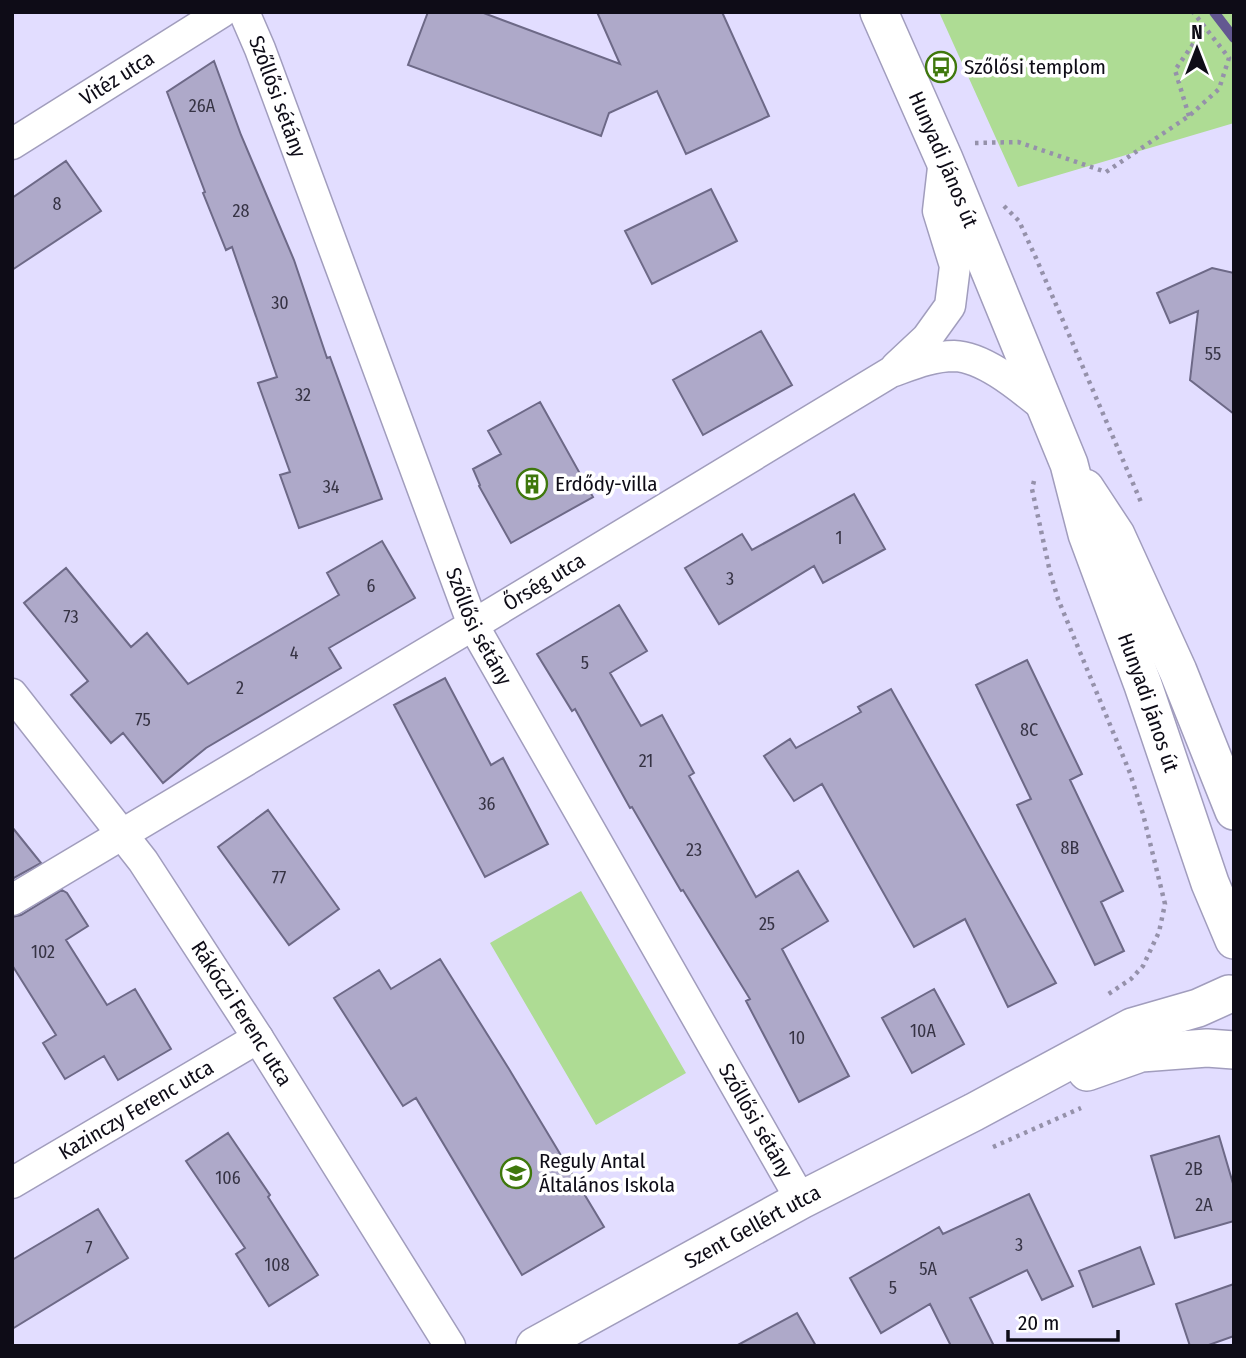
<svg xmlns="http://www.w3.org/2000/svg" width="1246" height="1358" font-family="'Fira Sans Condensed',sans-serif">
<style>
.green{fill:#aedc94}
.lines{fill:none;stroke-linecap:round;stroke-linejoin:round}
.stream{stroke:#635891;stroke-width:10}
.building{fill:#aea9c9;stroke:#6d6987;stroke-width:2}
.minor-casing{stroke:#a19dbd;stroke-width:33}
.tertiary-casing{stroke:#a19dbd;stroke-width:40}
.path{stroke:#9591aa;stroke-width:4.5;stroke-dasharray:3.5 5;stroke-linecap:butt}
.minor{stroke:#fff;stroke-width:30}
.tertiary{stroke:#fff;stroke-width:37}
.labels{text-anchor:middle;stroke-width:7;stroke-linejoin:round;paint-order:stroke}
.number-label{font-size:18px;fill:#363344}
.poi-label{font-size:21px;fill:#0e0c17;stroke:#fff;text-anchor:start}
.street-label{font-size:21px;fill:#0e0c17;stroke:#fff}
</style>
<rect width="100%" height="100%" fill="#e2ddff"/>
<path class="green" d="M939,12H1234V123L1018,187Z
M581,891L686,1073L596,1125L490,943Z"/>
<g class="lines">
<path class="stream" d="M1214,12L1234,38"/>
</g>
<path class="building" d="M428,12H481L620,64L597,12H722L769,116L686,154L657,91L609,113L601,136L408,65Z
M214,61L241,135L294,260L327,358L330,357L382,499L299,528L280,475L290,472L258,383L277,377L232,247L226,250L203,193L205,192L167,92Z
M66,161L101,211L12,270V198Z
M711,189L737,241L652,284L625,231Z
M1212,268L1234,273V414L1190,380L1198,311L1170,323L1157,293Z
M761,331L792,385L703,435L673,380Z
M540,402L593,497L511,543L479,486L480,485L473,469L501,454L488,431Z
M854,494L885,549L823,583L814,566L719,624L685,568L742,534L752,550Z
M382,541L415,598L329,648L341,668L206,748L163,783L123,733L111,743L71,695L88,681L24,603L66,568L131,647L147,633L188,684L339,595L327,573Z
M619,605L647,651L610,673L641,726L662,715L694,773L689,776L756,897L798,871L828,921L782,949L849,1076L799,1102L746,1001L750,999L683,890L681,891L632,807L630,808L575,709L572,711L537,654Z
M1027,660L1082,774L1070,780L1123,891L1101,902L1124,951L1095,965L1017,805L1031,799L976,685Z
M445,678L491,765L503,758L548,844L485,877L394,705Z
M891,689L1056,983L1008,1007L965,919L914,947L822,784L794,801L764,756L790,739L796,748L861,712L858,707Z
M268,810L339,909L289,945L218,847Z
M12,827L41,863L12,879Z
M62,890L67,893L88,926L66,940L107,1005L135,989L171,1049L118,1080L104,1056L65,1079L43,1043L56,1035L12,965V917L21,915Z
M440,959L509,1069L604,1227L522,1275L416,1098L403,1106L334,998L379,970L391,989Z
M934,989L964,1044L912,1073L882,1018Z
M228,1133L270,1195L268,1197L318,1275L269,1306L236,1254L245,1248L186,1161Z
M1219,1136L1234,1187V1221L1175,1238L1151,1156Z
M1029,1194L1073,1286L1042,1300L1027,1270L970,1298L994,1346H951L930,1304L881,1333L850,1278L939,1227L943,1234Z
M98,1209L128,1258L12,1329V1260Z
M1140,1247L1154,1284L1093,1307L1079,1271Z
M1234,1284V1336L1206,1346H1190L1176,1304Z
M797,1313L816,1346H736Z"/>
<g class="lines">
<g class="minor-casing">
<g id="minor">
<path id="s1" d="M244,12L260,49L473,625L801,1200"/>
<path id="s2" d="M12,144L222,12"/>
<path d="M896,367L927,338L950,306L955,266L938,211L944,159"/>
<path id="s3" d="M12,694L143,861L258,1038L450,1346"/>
<path id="s4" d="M12,900L473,625L891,372C911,365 932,356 954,356C986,357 1024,391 1048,410"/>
<path id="s5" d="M12,1183L258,1038"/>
</g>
</g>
<g class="tertiary-casing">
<g id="tertiary">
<path id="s6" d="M879,12L944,159L1069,464L1087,534L1143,685L1210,883L1234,940"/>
<path d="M1085,488L1116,535L1178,671L1234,811"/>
<path d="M1087,1072L1141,1053L1207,1048L1234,1050"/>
<path id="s7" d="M535,1346L801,1200L974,1112L1132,1027L1198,1008L1229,994"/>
</g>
</g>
<path class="path" d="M1189,116L1175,70L1205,27
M975,143L1018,142L1106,172L1189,116L1219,89L1229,58L1193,12
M1004,206L1019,221L1036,258L1141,502
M1034,481L1032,489L1050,572L1058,599L1130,773L1143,814L1165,904L1159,932L1143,966L1131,979L1107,995
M993,1147L1081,1108"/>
<use href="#minor" class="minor"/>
<use href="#tertiary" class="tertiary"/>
</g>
<defs>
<g id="bus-ring" transform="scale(1.575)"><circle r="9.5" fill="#fff" stroke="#3f780c" stroke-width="1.5"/><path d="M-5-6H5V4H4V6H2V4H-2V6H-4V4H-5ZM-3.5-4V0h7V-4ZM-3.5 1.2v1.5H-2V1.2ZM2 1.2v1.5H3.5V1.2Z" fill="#3f780c"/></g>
<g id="building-ring" transform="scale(1.575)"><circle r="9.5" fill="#fff" stroke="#3f780c" stroke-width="1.5"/><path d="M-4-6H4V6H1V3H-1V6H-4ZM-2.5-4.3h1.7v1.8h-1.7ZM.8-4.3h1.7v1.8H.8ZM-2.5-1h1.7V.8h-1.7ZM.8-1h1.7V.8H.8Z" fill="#3f780c"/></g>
<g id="school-ring" transform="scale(1.575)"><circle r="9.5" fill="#fff" stroke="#3f780c" stroke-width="1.5"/><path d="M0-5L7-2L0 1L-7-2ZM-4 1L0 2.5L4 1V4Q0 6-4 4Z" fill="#3f780c"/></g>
</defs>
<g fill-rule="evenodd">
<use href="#bus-ring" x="941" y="67"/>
<use href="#building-ring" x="532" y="484"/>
<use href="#school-ring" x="516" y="1173"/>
</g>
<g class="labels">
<g class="number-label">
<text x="202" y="112">26A</text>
<text x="57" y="210">8</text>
<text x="241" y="217">28</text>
<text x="280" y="309">30</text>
<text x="1213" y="360">55</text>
<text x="303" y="401">32</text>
<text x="331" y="493">34</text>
<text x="839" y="544">1</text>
<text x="730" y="585">3</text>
<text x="371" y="592">6</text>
<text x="71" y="623">73</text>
<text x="294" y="659">4</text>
<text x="585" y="669">5</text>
<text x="240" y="694">2</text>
<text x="143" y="726">75</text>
<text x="1029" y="736">8C</text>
<text x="646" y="767">21</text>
<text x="487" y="810">36</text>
<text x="1070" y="854">8B</text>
<text x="694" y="856">23</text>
<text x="279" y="884">77</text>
<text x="767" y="930">25</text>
<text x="43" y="958">102</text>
<text x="923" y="1037">10A</text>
<text x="797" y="1044">10</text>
<text x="1194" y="1175">2B</text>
<text x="228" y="1184">106</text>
<text x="1204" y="1211">2A</text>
<text x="1019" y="1251">3</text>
<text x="89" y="1254">7</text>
<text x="277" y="1271">108</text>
<text x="928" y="1275">5A</text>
<text x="893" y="1294">5</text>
</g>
<g class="poi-label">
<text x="964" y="74">Szőlősi templom</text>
<text x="555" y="491">Erdődy-villa</text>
<text x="539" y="1168">Reguly Antal<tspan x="539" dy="24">Általános Iskola</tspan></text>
</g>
<g class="street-label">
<text dy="7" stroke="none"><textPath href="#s2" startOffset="124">Vitéz utca</textPath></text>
<text dy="7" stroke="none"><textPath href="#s1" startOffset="91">Szőllősi sétány</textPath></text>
<text dy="7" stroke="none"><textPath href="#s6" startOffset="161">Hunyadi János út</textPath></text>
<text dy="7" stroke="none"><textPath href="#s4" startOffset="620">Őrség utca</textPath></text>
<text dy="7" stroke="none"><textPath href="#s1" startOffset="658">Szőllősi sétány</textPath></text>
<text dy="7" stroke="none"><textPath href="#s6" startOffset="742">Hunyadi János út</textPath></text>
<text dy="7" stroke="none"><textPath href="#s3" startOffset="394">Rákóczi Ferenc utca</textPath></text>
<text dy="7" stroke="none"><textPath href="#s5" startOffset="144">Kazinczy Ferenc utca</textPath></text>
<text dy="7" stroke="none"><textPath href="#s1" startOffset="1225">Szőllősi sétány</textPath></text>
<text dy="7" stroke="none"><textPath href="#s7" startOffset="248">Szent Gellért utca</textPath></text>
</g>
</g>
<rect width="1246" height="1358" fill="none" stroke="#0e0c17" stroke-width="28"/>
<g transform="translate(1197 49)" stroke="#ffffff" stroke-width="5" paint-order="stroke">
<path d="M0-5L12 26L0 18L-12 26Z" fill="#0e0c17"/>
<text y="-10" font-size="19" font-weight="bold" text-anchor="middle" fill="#0e0c17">N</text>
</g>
<path d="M1008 1330v10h110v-10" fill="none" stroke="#0e0c17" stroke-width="3.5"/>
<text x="1018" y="1330" font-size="21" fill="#0e0c17" stroke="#ffffff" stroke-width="5" paint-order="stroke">20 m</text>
</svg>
